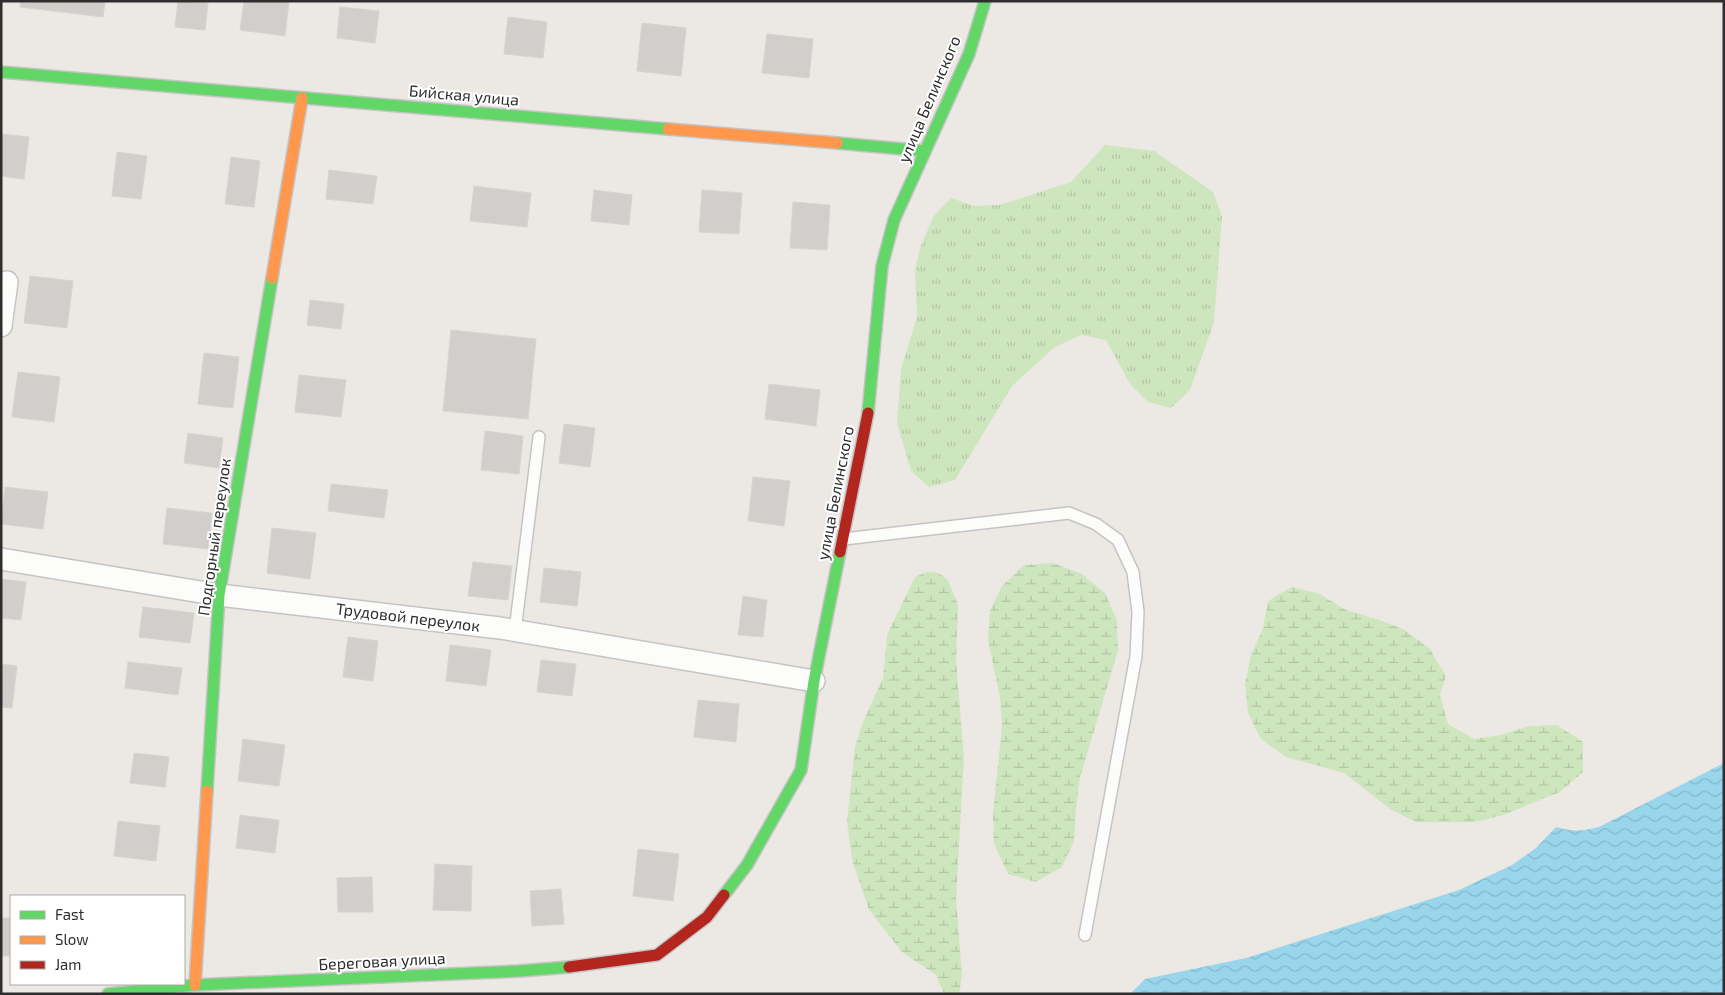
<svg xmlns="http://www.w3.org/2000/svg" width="1725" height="995" font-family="'Exo 2',sans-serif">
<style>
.grass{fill:url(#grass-tufts)}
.wetland{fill:url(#wetland-marsh)}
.water{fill:url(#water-waves)}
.building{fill:#d1cecb;stroke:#d7d4d0}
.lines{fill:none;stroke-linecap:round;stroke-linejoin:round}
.lane-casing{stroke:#c5c4c5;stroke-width:14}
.street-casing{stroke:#c5c4c5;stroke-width:24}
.fast-casing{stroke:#c5c4c5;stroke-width:14}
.slow-casing{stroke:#c5c4c5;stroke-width:14}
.jam-casing{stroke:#c5c4c5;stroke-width:14}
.lane{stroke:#fcfcfb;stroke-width:11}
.street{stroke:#fcfcfb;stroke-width:21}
.fast{stroke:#63d668;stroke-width:11}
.slow{stroke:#ff974d;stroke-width:11}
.jam{stroke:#b3261e;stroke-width:11}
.labels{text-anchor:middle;stroke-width:4;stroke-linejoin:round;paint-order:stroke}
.street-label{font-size:16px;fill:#2e2e2e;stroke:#fff}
</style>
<defs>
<pattern id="grass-tufts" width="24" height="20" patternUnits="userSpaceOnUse" patternTransform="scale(1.25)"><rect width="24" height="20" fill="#cee6be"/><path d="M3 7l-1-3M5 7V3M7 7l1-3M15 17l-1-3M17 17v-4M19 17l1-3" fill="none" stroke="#b1c6a4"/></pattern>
<pattern id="wetland-marsh" width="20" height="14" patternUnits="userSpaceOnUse" patternTransform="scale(1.25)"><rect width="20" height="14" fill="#cee6be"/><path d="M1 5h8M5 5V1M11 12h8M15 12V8" fill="none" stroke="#b1c6a4"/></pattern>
<pattern id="water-waves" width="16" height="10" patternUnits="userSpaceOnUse" patternTransform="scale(1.25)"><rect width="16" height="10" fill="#99d6ec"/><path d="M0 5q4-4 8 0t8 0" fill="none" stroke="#84b8cb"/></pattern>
</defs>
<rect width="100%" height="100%" fill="#ece8e4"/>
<path class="grass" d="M1105,145L1154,151L1213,192L1222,216L1214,322L1190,390L1171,408L1148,402L1130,384L1106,340L1081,335L1055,347L1012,386L955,480L929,487L911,471L897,423L901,369L917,317L915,269L921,245L934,216L951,198L974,206L1000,205L1071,182Z"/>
<path class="wetland" d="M1053,563L1082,574L1105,593L1117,620L1118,651L1080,777L1076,809L1074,841L1062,867L1036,882L1008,874L994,844L993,814L1002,725L1000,697L988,640L990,611L1002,586L1024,565Z
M927,572L939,573L948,580L958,605L956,660L964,758L956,898L962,975L959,994H944L936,975L902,952L869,910L852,860L847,821L855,747L862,724L883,678L887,635L915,577Z
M1292,587L1320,594L1346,610L1376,619L1403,629L1429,648L1446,676L1440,695L1448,724L1474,739L1501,735L1529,726L1557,725L1583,742V772L1560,792L1503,815L1475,822H1416L1390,809L1344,773L1286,757L1261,739L1248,713L1245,684L1251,655L1263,628L1268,601Z"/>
<path class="water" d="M1724,763V994H1130L1145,979L1246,958L1459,890L1512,865L1536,848L1556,827C1572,832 1583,831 1599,827Z"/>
<path class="building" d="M21,1H105L103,17L20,7Z
M178,1L208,3L205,30L175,27Z
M244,1H289L285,36L240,30Z
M340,7L379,11L375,43L337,38Z
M508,17L547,22L543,58L504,54Z
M642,23L686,28L681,76L637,71Z
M767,34L813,39L809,78L762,73Z
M1,134L29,137L24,179L1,176Z
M117,152L147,156L141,199L112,196Z
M231,157L260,161L254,207L225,204Z
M329,170L377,176L373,204L326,199Z
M474,186L531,193L527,227L470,221Z
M594,190L632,195L629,225L591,221Z
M702,190L742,193L739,234L699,232Z
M793,202L830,205L827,250L790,248Z
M30,276L73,281L67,328L24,323Z
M310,300L344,304L341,329L307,325Z
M451,330L536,339L528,419L443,411Z
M204,353L239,357L233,408L198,404Z
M18,372L60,377L54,422L12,417Z
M299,375L346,380L341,417L295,412Z
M769,384L820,390L816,426L765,419Z
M564,424L595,428L590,467L559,463Z
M485,431L523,436L519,474L481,470Z
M188,433L223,438L219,468L184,463Z
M753,477L790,481L784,526L748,521Z
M331,484L388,490L384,518L328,511Z
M5,487L48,492L43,529L1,524Z
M167,508L212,513L208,549L163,544Z
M272,528L316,533L310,579L267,573Z
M473,562L512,566L508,600L468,596Z
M544,568L581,572L577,606L540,602Z
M1,579L26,582L21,620L1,618Z
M743,596L767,600L763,637L738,635Z
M143,607L194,613L190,643L139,637Z
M348,637L378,641L373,681L343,677Z
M450,645L491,650L486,686L446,681Z
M541,660L576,664L572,696L537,692Z
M128,662L182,668L178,695L125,688Z
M1,664L17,666L12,708L1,707Z
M698,700L739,704L736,742L694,737Z
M243,739L285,745L279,786L238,781Z
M134,753L169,757L165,787L130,783Z
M240,815L279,820L275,853L236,848Z
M118,821L160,826L156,861L114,856Z
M638,849L679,854L673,901L633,896Z
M435,864L472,866L471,911L433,910Z
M372,877L373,912H338L337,878Z
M561,889L564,924L532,926L530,891Z
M1,918H11V956H1Z"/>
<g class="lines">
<g class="lane-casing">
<path id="lane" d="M844,539L1069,513L1096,524L1118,540L1133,572L1138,612L1136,656L1085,935
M515,631L539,437"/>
</g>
<g class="street-casing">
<path id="street" d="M1,326L7,282
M1,559L219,595L500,628L814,681"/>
</g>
<g class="fast-casing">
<path id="fast" d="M1,72L668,129
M837,143L925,151
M868,413L882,266L894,220L969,54L985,1
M207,791L219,595L272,278
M724,895L747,865L801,770L814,681L840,552
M108,994L195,985L519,971L569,967"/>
</g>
<g class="slow-casing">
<path id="slow" d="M668,129L837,143
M272,278L302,98
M195,985L207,791"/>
</g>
<g class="jam-casing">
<path id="jam" d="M840,552L868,413
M569,967L657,955L707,917L724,895"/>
</g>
<use href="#lane" class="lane"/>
<use href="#street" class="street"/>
<use href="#fast" class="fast"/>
<use href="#slow" class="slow"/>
<use href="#jam" class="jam"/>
</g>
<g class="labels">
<g class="street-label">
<text transform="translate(464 95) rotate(5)" y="6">Бийская улица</text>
<text transform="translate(929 99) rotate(-67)" y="6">улица Белинского</text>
<text transform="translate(835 493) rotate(-79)" y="6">улица Белинского</text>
<text transform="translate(214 537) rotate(-82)" y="6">Подгорный переулок</text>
<text transform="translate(408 617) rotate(7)" y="6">Трудовой переулок</text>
<text transform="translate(382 961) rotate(-3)" y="6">Береговая улица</text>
</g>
</g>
<rect width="1725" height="995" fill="none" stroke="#2e2e2e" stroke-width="5"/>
<rect x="10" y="895" width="175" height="90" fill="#ffffff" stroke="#ababab"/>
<rect x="20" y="911" width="25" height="8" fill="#63d668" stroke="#ababab"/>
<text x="55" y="920" font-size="15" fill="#2e2e2e">Fast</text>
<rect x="20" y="936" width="25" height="8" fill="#ff974d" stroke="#ababab"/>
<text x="55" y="945" font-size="15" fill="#2e2e2e">Slow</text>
<rect x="20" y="961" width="25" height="8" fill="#b3261e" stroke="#ababab"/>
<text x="55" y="970" font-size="15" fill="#2e2e2e">Jam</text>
</svg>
